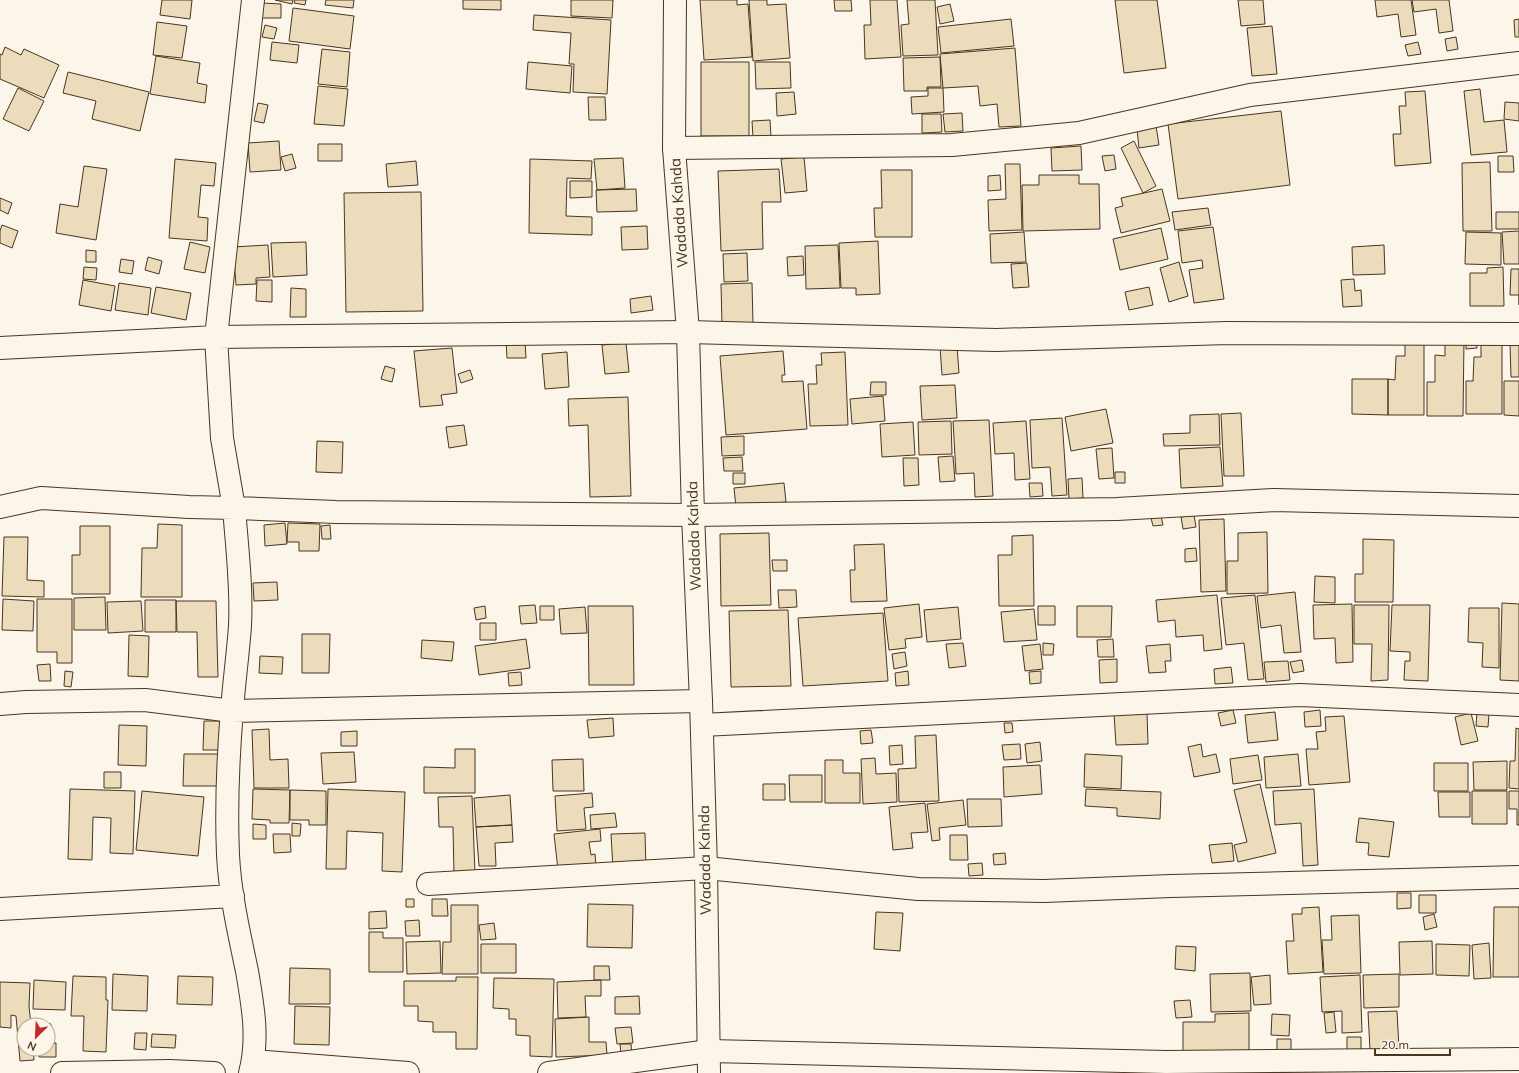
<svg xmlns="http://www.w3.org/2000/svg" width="1519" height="1073" font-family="Mulish,sans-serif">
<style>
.building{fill:#ecdcbc;stroke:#4a3520}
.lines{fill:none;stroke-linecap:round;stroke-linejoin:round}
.minor-casing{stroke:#4a3520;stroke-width:24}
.secondary-casing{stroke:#4a3520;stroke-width:24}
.minor{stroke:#fbf6e9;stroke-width:22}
.secondary{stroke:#fbf6e9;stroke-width:22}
.labels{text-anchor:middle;stroke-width:3;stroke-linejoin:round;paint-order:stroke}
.street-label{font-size:15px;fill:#4a3520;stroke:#fbf6e9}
</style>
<rect width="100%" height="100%" fill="#fbf6e9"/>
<path class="building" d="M162,0H192L190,19L160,15Z
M275,0H293L292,4Z
M295,0H306L305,5L294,3Z
M326,0H354L353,8L325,5Z
M463,0H501V10L463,9Z
M571,0H613L612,18L571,16Z
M700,0H737V5L748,4L752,57L704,60Z
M749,0H767V5L786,4L790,58L753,61Z
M834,0H851L852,11H835Z
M870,0H897L901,57L865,59L864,25H871Z
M907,0H935L938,55L903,56L901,25L909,24Z
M1115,0H1157L1166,68L1124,73Z
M1238,0H1263L1265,24L1241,26Z
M1375,0H1411L1416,35L1401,37L1398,14L1377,17Z
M1412,0H1449L1453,31L1439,33L1436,9L1414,12Z
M262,3L281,4V18H262Z
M950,4L954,21L940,24L937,7Z
M293,8L354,16L350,49L289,41Z
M534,15L611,20L607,94L573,92L574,64H569L571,33L533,30Z
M1011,19L1014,46L941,53L938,27Z
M1519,19V37H1515L1514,20Z
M157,22L187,26L182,58L153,55Z
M265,25L277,28L274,39L262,37Z
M1272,26L1277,74L1252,76L1247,28Z
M1456,37L1458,49L1447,51L1445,39Z
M272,42L299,45L297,63L270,60Z
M1418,42L1421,54L1408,56L1405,45Z
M5,47L21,55L24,49L59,65L44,98L0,79V54L2,55Z
M1015,48L1021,126L999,127L997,104L980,106L978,86L943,88L940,54Z
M322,49L350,52L347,87L318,84Z
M156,56L200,63L197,83L207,85L205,103L150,94Z
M940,57L941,87H927V91H904L903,58Z
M528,62L572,66L570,93L526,89Z
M701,62H749V136H701Z
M755,62H790L791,88L756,89Z
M68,72L149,92L140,131L92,119L96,101L63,93Z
M318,86L348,89L344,126L314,124Z
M18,88L44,101L29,131L3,119Z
M928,88H943L944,112L912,114L911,97L928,96Z
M1480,89L1484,122L1504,120L1507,152L1471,155L1464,91Z
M1425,91L1431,163L1395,166L1393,134H1401L1399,106H1406L1405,92Z
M794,92L796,114L777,116L776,93Z
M588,97H605L606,120H589Z
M1505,102L1519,103V121L1504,119Z
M258,103L268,105L264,123L254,121Z
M1281,111L1290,185L1178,199L1168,124Z
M962,113L963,131L945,132L943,114Z
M922,114H941L942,132L922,133Z
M770,120L771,137L753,138L752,121Z
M1156,126L1159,145L1139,148L1137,129Z
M279,141L281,170L250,172L248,143Z
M1134,141L1156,186L1143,193L1121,148Z
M318,144H342V161H318Z
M1081,146L1082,170L1052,171L1051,148Z
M292,154L296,168L285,171L281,157Z
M1114,155L1116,169L1105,171L1102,156Z
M1498,156H1513L1514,172H1498Z
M804,157L807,191L785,193L781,159Z
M623,158L625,188L597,190L594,159Z
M175,159L216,163L214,186L201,185L198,217L208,218L207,241L169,238Z
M530,159L592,161L591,179L567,178L566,216L592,217V235L529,233Z
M416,161L418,185L388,187L386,164Z
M1490,162L1492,231H1463L1462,163Z
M1005,164H1020L1022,230L989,231L988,200L1006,199Z
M84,166L107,169L96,240L56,233L60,204L78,207Z
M779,169L781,202H762L763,249L721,251L718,171Z
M881,170H912V237H875L874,208H882Z
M1000,175L1001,190L988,191V176Z
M1039,175H1079V184H1099L1100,229L1023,231L1022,185H1039Z
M570,181H592V197L570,198Z
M636,189L637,211L597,212L596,190Z
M1162,189L1170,221L1121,233L1115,208L1123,206L1121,198Z
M421,192L423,311L346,312L344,193Z
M0,198L12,203L8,214L0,210Z
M1208,208L1211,225L1175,230L1172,212Z
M1496,212H1519V229H1496Z
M2,225L18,231L12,248L0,243V231Z
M647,226L648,249L622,250L621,227Z
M1213,227L1224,299L1194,303L1189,270L1203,268L1202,260L1182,263L1178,231Z
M1161,228L1168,259L1120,270L1113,239Z
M1519,231V264H1504L1502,232Z
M1024,232L1026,262L991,263L990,234Z
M1466,232L1501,233V265L1465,264Z
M878,241L880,294L856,295V288H841L839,243Z
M190,242L210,247L205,273L184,269Z
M306,242L307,275L273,277L271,243Z
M268,245L270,277L256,278V284L236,285L233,247Z
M838,245L840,288L806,289L805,246Z
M1384,245L1385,274L1353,275L1352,247Z
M86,250L96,251V262H86Z
M747,253L748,281L724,282L723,254Z
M803,256L804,275L788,276L787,257Z
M148,257L162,261L159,274L145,270Z
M121,259L134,261L132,274L119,272Z
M1179,262L1188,296L1169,302L1160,268Z
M1027,263L1029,287L1013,288L1011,264Z
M84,267L97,268L96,280L83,279Z
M1503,267L1504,306H1470V273H1487V268Z
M1511,269H1519V305V295H1510Z
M1354,279L1355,291L1361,290L1362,306L1343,307L1341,280Z
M83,280L115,286L111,311L79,305Z
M257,280H272V302L256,301Z
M119,283L151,288L148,315L115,310Z
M752,283L753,324L722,325L721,284Z
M156,287L191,293L186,320L151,313Z
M1149,287L1153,305L1129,310L1125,292Z
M291,288L306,289V317H290Z
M651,296L653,310L631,313L630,299Z
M1445,338L1464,339L1463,416H1427V382H1435V355L1445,356Z
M1466,338H1476L1477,348L1466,349Z
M1405,340H1424V415H1388V379L1395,380L1396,356H1405Z
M506,341H525L526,358H507Z
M626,343L629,372L605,374L602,345Z
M1481,343L1502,344V414H1466V381H1473L1474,357H1481Z
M1510,344H1519V377H1511Z
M957,346L959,373L942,375L940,347Z
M452,348L457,393L441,395L443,405L420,407L414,351Z
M783,351L785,375H782V382L803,381L807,429L726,435L720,356Z
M567,352L569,387L545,389L542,354Z
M845,352L848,425L810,426L808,384H817L816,365H822L821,353Z
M385,366L395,369L392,382L381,379Z
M470,370L473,379L461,383L458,374Z
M1352,379H1388V415L1352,414Z
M1504,381H1519V416L1504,415Z
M871,382H886V395H870Z
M955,385L957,418L922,420L920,386Z
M883,396L885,421L852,424L850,399Z
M628,397L631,496L590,497L588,425L569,426L568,399Z
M1106,409L1113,443L1071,451L1065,417Z
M1241,413L1244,476H1224L1221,414Z
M1219,414L1220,445L1164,446L1163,434L1190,433V415Z
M1062,418L1067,495L1052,496L1050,467L1032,468L1030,420Z
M989,420L993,496L975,497L974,473L956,474L953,421Z
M951,421L952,454L919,455L918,422Z
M1026,421L1030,479L1015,480L1014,453L995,454L993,423Z
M913,422L915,455L882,457L880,424Z
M464,425L467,445L449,448L446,427Z
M744,436V455L722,456L721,437Z
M317,441L343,442L342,473L316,472Z
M1220,447L1223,486L1181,488L1179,449Z
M1112,448L1114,478L1099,479L1096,449Z
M953,456L955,481L940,482L938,457Z
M742,457L743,471H724L723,458Z
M903,458H918L919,485L904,486Z
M1115,472H1125V483H1115Z
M733,473H745V484H733Z
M1082,478L1083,498L1069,499L1068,479Z
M784,483L786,502L736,507L734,488Z
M1029,483H1042L1043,496L1030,497Z
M1194,515L1196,527L1183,529L1181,517Z
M1161,516L1163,525L1153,526L1151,518Z
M1224,519L1226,591L1201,592L1199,520Z
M285,523L287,544L265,546L264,525Z
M288,523L320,524L319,551H299V542H287Z
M158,524L182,525V597H141L142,548H157Z
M330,525L331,539H322L321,526Z
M80,526H110V594H72V555H80Z
M1267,532L1268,593L1227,594V561H1238V533Z
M769,533L771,605L721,606L720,534Z
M1033,535L1034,606H999L998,555H1012V536Z
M4,537H28L27,580L44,581V597L2,596Z
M1363,539L1394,540L1393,602H1355V574H1363Z
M884,544L887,601L851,602L850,570H855L854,545Z
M1196,548L1197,561L1185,562V549Z
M772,560H787V571H773Z
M1315,576L1335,577V603L1314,602Z
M277,582L278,600L254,601L253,583Z
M778,590H796L797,607L779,608Z
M1295,592L1301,652L1284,653L1281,625L1261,628L1257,596Z
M1217,595L1222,649L1204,651L1203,635L1176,637L1175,620L1158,622L1156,600Z
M1255,595L1264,679L1248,680L1244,643L1226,645L1221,598Z
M105,597L106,630H74V598Z
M3,599L34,601L33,631L2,630Z
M37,599H72V663H57V652H37Z
M145,600H176V632H145Z
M141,601L143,631L108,633L107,602Z
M176,601H216L218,677H198L197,632H177Z
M1502,603L1519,604V681L1500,680Z
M919,604L922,637L905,639L906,648L889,650L884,608Z
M1352,604L1353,662L1336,663L1335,638L1314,639L1313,605Z
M535,605L537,623L521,624L519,606Z
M1354,605H1389L1388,680L1371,681L1372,644H1354Z
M1392,605H1430L1428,681L1404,680L1405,661H1410V652L1390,651Z
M485,606L486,618L476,620L474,608Z
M540,606H554V620H540Z
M588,606H633L634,685H589Z
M1038,606H1055V625H1038Z
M1077,606H1112L1111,637H1077Z
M585,607L587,633L561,634L559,609Z
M958,607L961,639L927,642L924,610Z
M1469,608H1499V668L1482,667L1483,643L1468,642Z
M1034,609L1037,640L1004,642L1001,612Z
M788,610L791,686L731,687L729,611Z
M883,613L888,681L803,686L798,618Z
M480,623H496V640H480Z
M302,634H330L329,673H302Z
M129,635L149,636L148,677L128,676Z
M526,639L530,668L479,675L475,646Z
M1113,639L1114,657H1098L1097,640Z
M422,640L454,642L452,661L421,658Z
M963,643L966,666L949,668L946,644Z
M1043,643L1054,644L1053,655H1043Z
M1040,644L1043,669L1025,671L1022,646Z
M1170,644L1171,661H1165L1166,672L1149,673L1146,646Z
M905,652L907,666L894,669L892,654Z
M260,656L283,657L282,674L259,673Z
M1117,659V682L1100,683L1099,660Z
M1302,660L1304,671L1293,673L1290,662Z
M1288,661L1290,680L1266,682L1264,662Z
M50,664L51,681H39L37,665Z
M1231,667L1233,683L1215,684L1214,669Z
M65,671L73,672L71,687L64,686Z
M908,671L909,685L896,686L895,673Z
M1041,671V683L1030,684L1029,672Z
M521,672L522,685L509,686L508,673Z
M1233,710L1236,723L1221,726L1218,713Z
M1320,710L1321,726L1305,727L1304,712Z
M1275,712L1278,740L1248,743L1245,715Z
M1477,712L1489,714L1488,727L1476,726Z
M1147,713L1148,744L1116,745L1114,714Z
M1471,713L1478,741L1461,745L1455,717Z
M1344,716L1350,782L1309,785L1306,749H1318L1316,732L1326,731L1325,717Z
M613,718L614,736L589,738L587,720Z
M204,721H221V750H203Z
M1004,723H1012L1013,732L1005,733Z
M119,725L147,726L146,766L118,765Z
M1516,728L1519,729V789L1509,788L1510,761H1515Z
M269,729L270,760L288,759L289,788H254L252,730Z
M871,730L873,743L861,744L860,731Z
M357,731V746H341V732Z
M936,735L939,801L899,802L898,769L916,768L915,736Z
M1040,742L1042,761L1027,763L1025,744Z
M1020,744L1021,759L1004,760L1002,745Z
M1201,744L1203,757L1216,754L1220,772L1194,777L1188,747Z
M902,745L903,764L890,765L889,746Z
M455,749H475V793H424V767L455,768Z
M354,752L356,782L323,784L321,753Z
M184,754H221L220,786H183Z
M1085,754L1122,756L1121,789L1084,787Z
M1298,754L1301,786L1266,788L1264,757Z
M1258,755L1262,780L1233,784L1230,759Z
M875,758L876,774L896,773L897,802L863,804L861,759Z
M583,759L584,791H553L552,760Z
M825,760H843V773H860V803H825Z
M1507,761V790H1474L1473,762Z
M1434,763H1468V791H1434Z
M1040,765L1042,794L1004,797L1003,767Z
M104,772H121V788H104Z
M789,775H822V802H790Z
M763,784H785V800H763Z
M1260,784L1276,853L1238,862L1234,845L1247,842L1234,790Z
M70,789L135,791L133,854L110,853L111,818L93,817L92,860L68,859Z
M253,789L290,790L289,823H270V820L252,819Z
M328,789L405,792L402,872L382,871L383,833L347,831L346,869H326Z
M1086,789L1161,792L1160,819L1117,816V808L1085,806Z
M1314,789L1318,865L1303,866L1301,823L1275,825L1273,791Z
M290,790L326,791V825H309V820H290Z
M142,791L204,797L198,856L136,850Z
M1472,791H1507V824H1472Z
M1509,791H1519V825H1517V809H1509Z
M1438,792H1470V817H1439Z
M592,793L593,807L584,808L586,829L557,831L555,796Z
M510,795L512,825L476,827L474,798Z
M472,796L475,873L454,874L453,827H439L438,797Z
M967,799H1001L1002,826L968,827Z
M963,800L966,825L939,828L940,840L932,841L927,804Z
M925,803L928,832L911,833L913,848L893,850L889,807Z
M615,813L617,827L591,829L590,815Z
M1359,818L1394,822L1389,857L1368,855L1369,843L1356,842Z
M292,823L301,824L300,836H292Z
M253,824L266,825V839H253Z
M512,825L513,842L495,843L496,866H479L476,827Z
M600,829L601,841L589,842L591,855L595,854L596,866L558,870L554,834Z
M645,833L646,868L613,869L611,834Z
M273,834H290L291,852L274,853Z
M950,835H967L968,860H950Z
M1232,843L1234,861L1212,863L1209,845Z
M1005,853L1006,864L994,865L993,854Z
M982,863L983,875L969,876L968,864Z
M1397,893H1411V908L1397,909Z
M1419,895H1436V913H1419Z
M406,899H414V907H406Z
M432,899H447L448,916H432Z
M588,904L633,905L632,948L587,947Z
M451,905H478V974H442L443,942H451Z
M1319,907L1323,972L1288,974L1286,941H1294L1292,914H1302V908Z
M1494,907H1519V977H1493Z
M386,911L387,928L369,929V912Z
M876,912L903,913L900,951L874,949Z
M1434,914L1437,927L1425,930L1423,917Z
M1359,915L1361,973L1324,974L1322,940H1332L1331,916Z
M419,920L420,936H406L405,921Z
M494,923L496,939L481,940L479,925Z
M369,932H383V938H403V972H369Z
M440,941L441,973L407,974L406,942Z
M1432,941L1433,974L1400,975L1399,942Z
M1489,943L1491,978L1474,979L1472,945Z
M481,944H516V973H481Z
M1436,944L1470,945L1469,976L1436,975Z
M1176,946L1196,947L1195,971L1175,969Z
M594,966H609L610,980H594Z
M290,968L330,969V1004H289Z
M1250,973L1251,1011L1211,1012L1210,974Z
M113,974L148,976L147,1011L112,1010Z
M1399,974V1007L1364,1008L1363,975Z
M1270,975L1271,1004L1254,1005L1251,977Z
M1360,975L1362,1032L1342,1033V1011L1322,1012L1320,977Z
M73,976L106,977V1000H108L106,1052L83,1051L84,1016H71Z
M178,976L213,977L212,1005L177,1004Z
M456,977H478L477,1049H456V1032H433V1022L418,1021V1006H404V981H456Z
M494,978L554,979L552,1057L530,1056V1036L516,1035V1019H509V1009L493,1008Z
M34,980L66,982L65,1010L33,1009Z
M601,980V996H585L586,1017L558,1018L557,982Z
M0,982L30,983L29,1006L31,1025H24V1049H33L34,1060L20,1061L16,1016L11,1015V1028L0,1027Z
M639,996L640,1014H615V997Z
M1190,1000L1192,1017L1176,1018L1174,1001Z
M295,1006L330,1007L329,1045L294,1044Z
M1397,1011L1399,1049L1370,1050L1368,1012Z
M1334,1012L1336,1032L1326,1033L1324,1013Z
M1249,1013V1052L1183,1053V1022H1215V1014Z
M1272,1014L1290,1015L1289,1036L1271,1035Z
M589,1017V1042H606L607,1055L556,1057L555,1019Z
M40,1023L51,1024L50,1037L48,1036V1025H40Z
M631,1027L633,1043L617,1044L615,1028Z
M135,1033H147L146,1050L134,1049Z
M152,1034L176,1035L175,1048L151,1047Z
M1347,1037H1361V1051H1347Z
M1277,1039H1291V1052H1277Z
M48,1043H56V1057H39L40,1049H48Z
M620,1044H631L632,1055L621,1056Z"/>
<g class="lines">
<g class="minor-casing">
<path id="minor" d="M674,148L952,145L1079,133L1250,95L1519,63
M0,348L216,337L688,332L996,340L1228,333L1519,334
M0,507L41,498L189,507L234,508L222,438L216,337L253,0
M0,704L26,702L145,700L232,711L701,701
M702,725L1300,695L1519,705
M428,884L706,868L918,889L1044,891L1171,886L1519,877
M0,909L233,896
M253,1061L408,1073
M62,1073L169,1071L214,1073
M250,1073C259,1039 253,1006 247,971C239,933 230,894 228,855C226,807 228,758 232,710C234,682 238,654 240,626C242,587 237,547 234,508L336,512L693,515L1117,509L1274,500L1519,506
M549,1073L709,1051L1166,1062L1519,1059"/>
</g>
<g class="secondary-casing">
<path id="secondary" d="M675,0L674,148L688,332L693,515L701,701L706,868L709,1073"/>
</g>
<use href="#minor" class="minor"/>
<use href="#secondary" class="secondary"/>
</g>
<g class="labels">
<g class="street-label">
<text transform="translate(679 213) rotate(-94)" y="5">Wadada Kahda</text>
<text transform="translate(694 536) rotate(-92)" y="5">Wadada Kahda</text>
<text transform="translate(705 860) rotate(-91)" y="5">Wadada Kahda</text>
</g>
</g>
<g transform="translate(36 1037) rotate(204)"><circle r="19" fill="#fbf6e9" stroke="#b4a999"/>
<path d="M0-3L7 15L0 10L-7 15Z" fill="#c62828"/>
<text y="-6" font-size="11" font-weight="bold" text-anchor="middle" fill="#4a3520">N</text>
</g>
<path d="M1375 1049v6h75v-6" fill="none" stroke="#4a3520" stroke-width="2"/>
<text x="1381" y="1049" font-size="12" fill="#4a3520" stroke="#fbf6e9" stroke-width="3" paint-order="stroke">20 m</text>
</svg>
